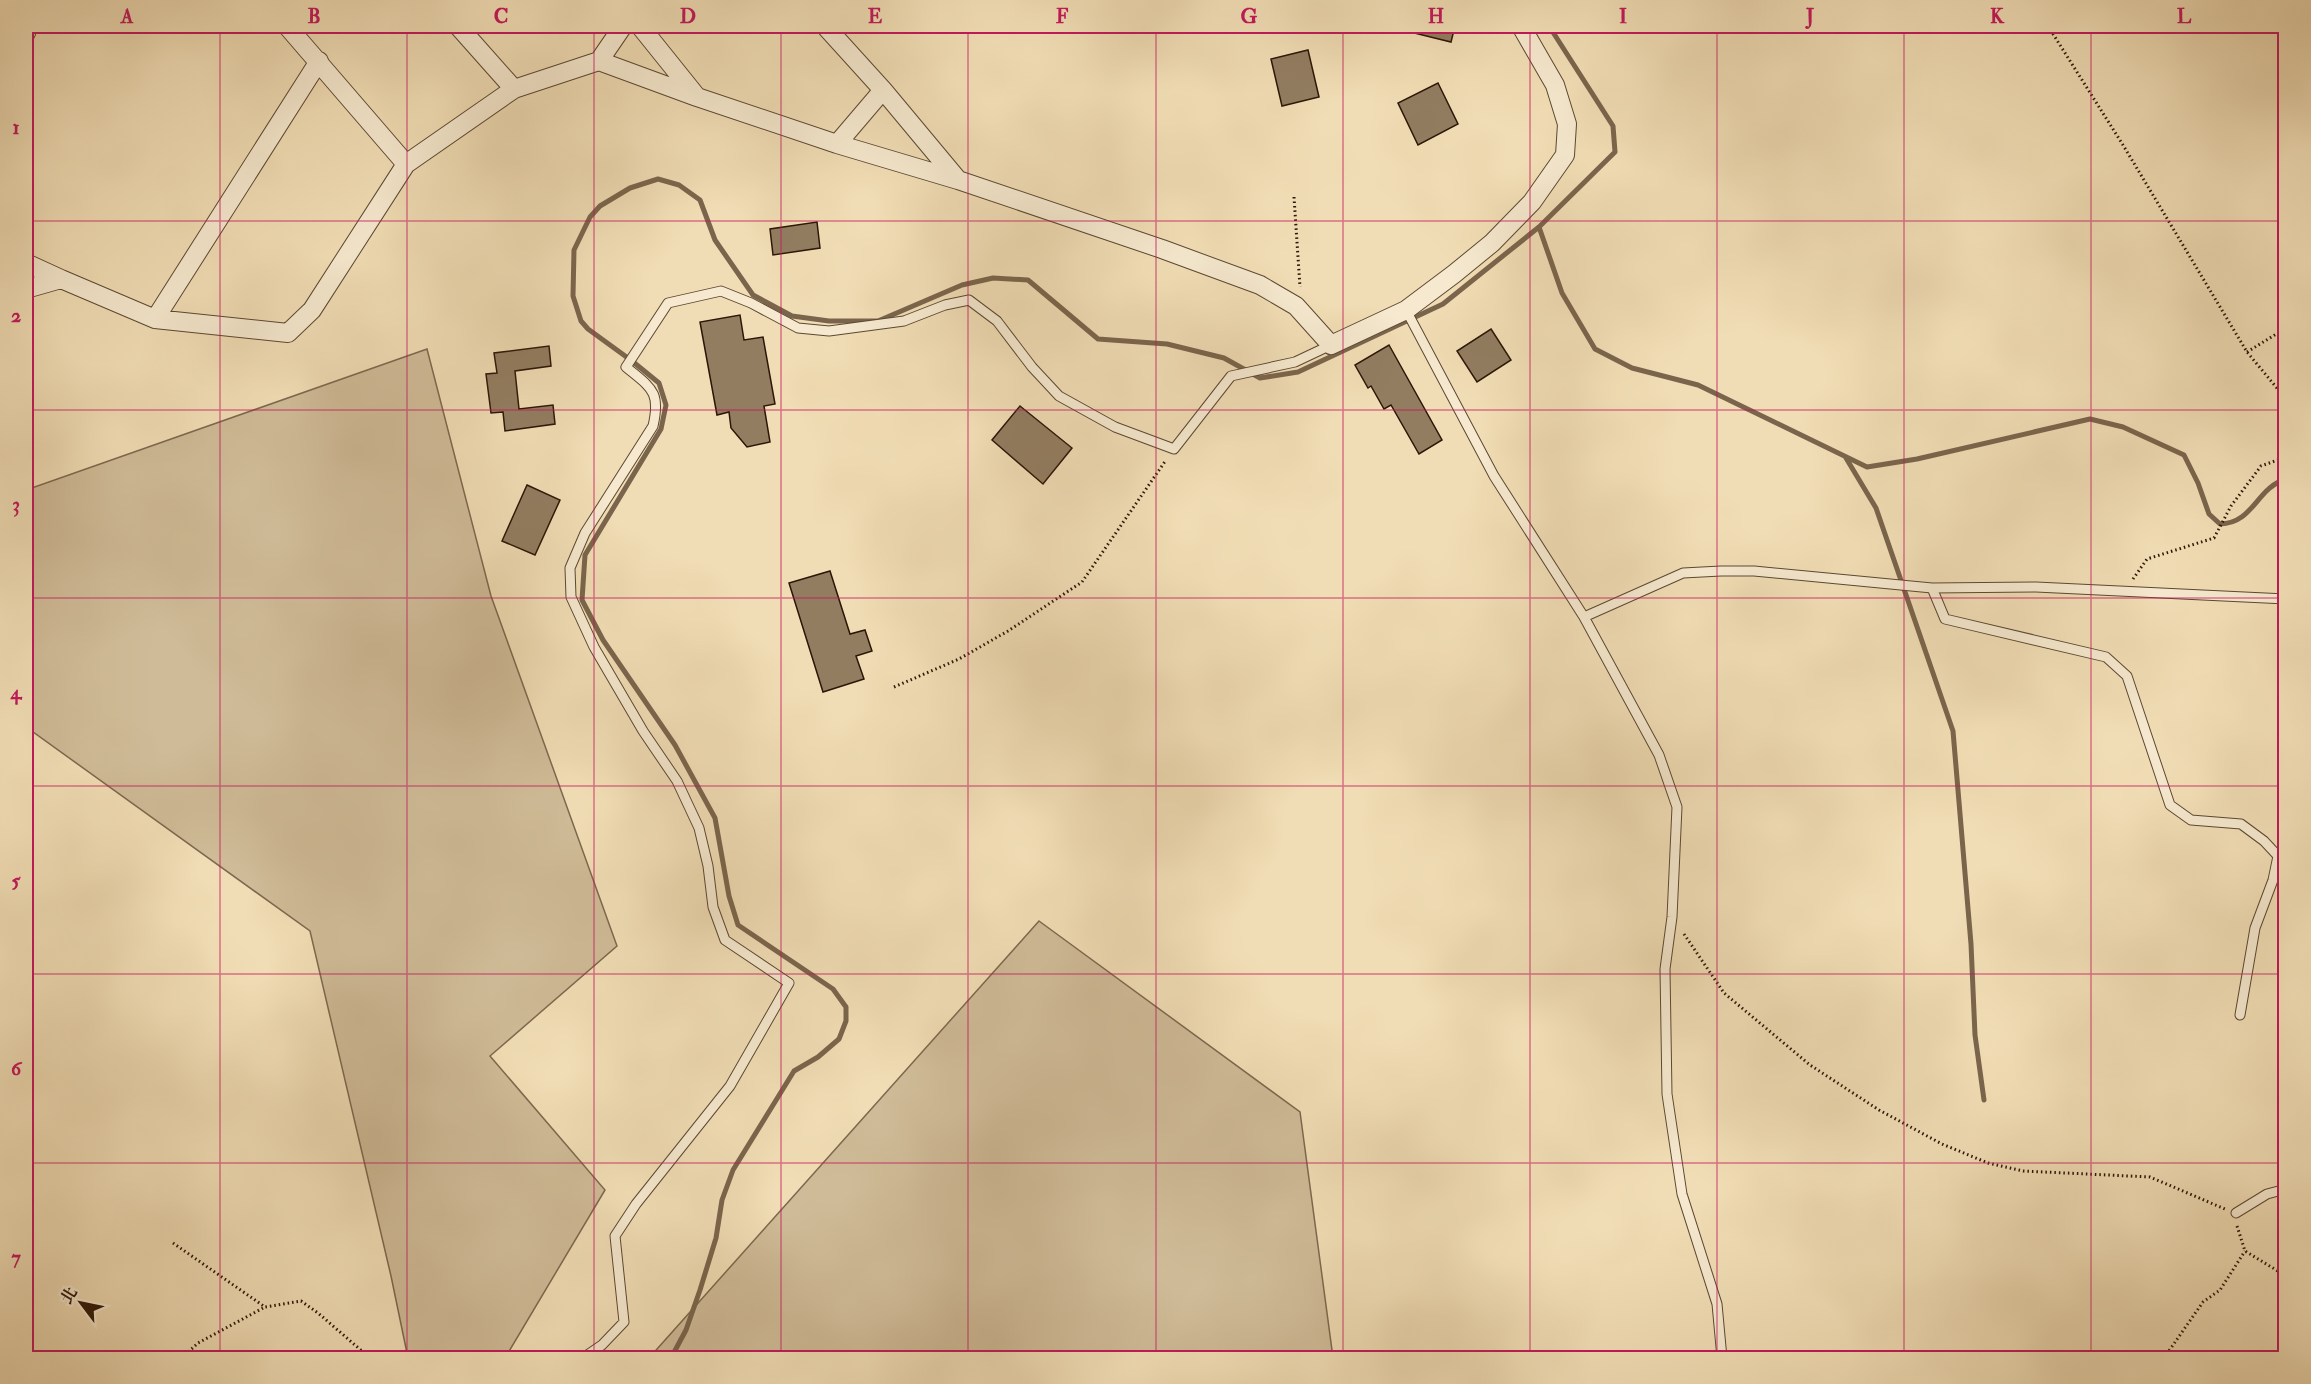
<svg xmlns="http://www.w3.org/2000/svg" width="2311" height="1384" font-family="'IM FELL Double Pica','Noto Serif TC',serif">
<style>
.green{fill:#cfbb97;stroke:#7d684f;stroke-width:1.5}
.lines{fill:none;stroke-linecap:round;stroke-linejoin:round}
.stream{stroke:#7a654c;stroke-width:5}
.building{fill:#927d61;stroke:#2b1607;stroke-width:1.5}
.service-casing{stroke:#5c4832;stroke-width:11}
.minor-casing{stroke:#5c4832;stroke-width:20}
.path{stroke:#2b1607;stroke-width:3;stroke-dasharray:1.5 3;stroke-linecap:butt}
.service{stroke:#f6e9cf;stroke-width:9}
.minor{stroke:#f6e9cf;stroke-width:18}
.grid{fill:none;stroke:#c2185b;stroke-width:1.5;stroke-opacity:0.55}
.neatline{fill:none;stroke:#c2185b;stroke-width:2}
.grid-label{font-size:20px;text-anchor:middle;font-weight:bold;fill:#c2185b}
</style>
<rect width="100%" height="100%" fill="#f1ddb5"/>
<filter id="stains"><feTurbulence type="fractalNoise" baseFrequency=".00333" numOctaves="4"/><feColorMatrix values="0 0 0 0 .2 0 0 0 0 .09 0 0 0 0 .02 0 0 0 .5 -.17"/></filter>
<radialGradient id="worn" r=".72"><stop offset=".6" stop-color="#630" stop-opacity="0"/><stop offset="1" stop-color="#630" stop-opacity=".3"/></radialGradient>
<path class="green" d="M427,349L491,596L617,946L490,1056L605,1190L505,1358H408L391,1276L310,931L33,732L26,739V490Z
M1039,921L1300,1112L1332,1350L1342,1358H649Z"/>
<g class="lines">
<path class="stream" d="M1539,227L1562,293L1595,349L1632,368L1698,385L1867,467L1917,459L2090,419L2123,427L2184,455L2198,483L2209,514L2220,524C2254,523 2256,488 2286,479
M1846,458L1876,508L1953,731L1971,944L1975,1035L1984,1100
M671,1358L686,1330L700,1290L716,1238L722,1200L733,1170L794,1071L818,1057L839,1039L846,1021V1007L833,989L738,925L729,896L715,818L675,745L603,640L582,600L585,555L661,429L666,405L659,383L632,361L588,329L581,321L573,296L574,250L590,217L600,206L630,188L658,179L679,185L700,200L715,240L753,295L792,316L829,321H878L962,285L993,278L1028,280L1098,339L1167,344L1224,358L1260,378L1298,372L1443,304L1539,227L1615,152L1613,126L1549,26"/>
</g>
<path class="building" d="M1407,26H1455L1451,42L1406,31Z
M1308,50L1319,97L1282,106L1271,59Z
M1438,83L1458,124L1418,145L1398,103Z
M817,222L820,248L773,255L770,229Z
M740,315L744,340L763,337L775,404L764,406L770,442L747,447L731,428L729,412L717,415L700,322Z
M1491,329L1511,360L1477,382L1457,351Z
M1389,345L1442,440L1419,454L1391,405L1384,409L1371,386L1368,388L1355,365Z
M549,346L551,366L515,371L519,409L553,405L555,424L505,431L503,412L491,413L486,374L497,373L494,353Z
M1020,406L1072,448L1043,484L992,440Z
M527,485L560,500L535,555L502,541Z
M830,571L850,634L865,630L872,651L856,656L864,679L823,692L789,583Z"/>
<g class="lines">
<g class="service-casing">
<path id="service" d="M1406,310L1494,476L1584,617L1659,755L1677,807L1672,917L1665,969L1667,1094L1682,1194L1717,1304L1722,1358
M1932,588L1945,619L2106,657L2127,676L2170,805L2191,820L2241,824L2264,841L2278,856L2273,880L2255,928L2240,1015
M1584,617L1683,573L1721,571H1754L1932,588L2036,587L2286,599
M2236,1213L2267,1194L2286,1189
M583,1358L602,1345L624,1322L615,1236L636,1204L730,1086L789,983L725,940L713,907L708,866L699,828L677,781L643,731L594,647L571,597L570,568L585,533L653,426C661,391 651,388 626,367L668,303L721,291L751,303L798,328L829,331L904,321L945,305L969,300L997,321L1032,367L1059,396L1115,427L1174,449L1231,376L1295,362L1331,345"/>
</g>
<g class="minor-casing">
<path id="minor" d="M287,26L406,164
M458,26L514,89
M640,26L697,97
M825,26L883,90L958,180
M26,33L28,26
M599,61L623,26
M837,144L883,90
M26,263L61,279
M26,289L61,279L155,319L288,333L312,310L406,164L514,89L599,61L697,97L837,144L958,180L1162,249L1260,285L1296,306L1331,345L1406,310L1454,274L1492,243L1532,202L1565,155L1567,124L1555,85L1521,26
M155,319L319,61"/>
</g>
<path class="path" d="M2048,26L2123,145L2247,352L2286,399
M1294,197L1300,287
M2247,352L2286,328
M2133,579L2147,559L2214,538L2231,506L2261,466L2286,457
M894,687L959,659L1008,631L1082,582L1166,460
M1684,934L1724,993L1810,1065L1879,1110L1942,1144L1988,1163L2023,1171L2150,1177L2225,1209
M2237,1226L2245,1251L2286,1276
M173,1243L265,1307L301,1301L318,1313L370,1358
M185,1355L198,1343L265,1307
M2164,1358L2203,1302L2220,1290L2245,1251"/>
<use href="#service" class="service"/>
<use href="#minor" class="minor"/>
</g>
<path class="grid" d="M220,26V1358M407,26V1358M594,26V1358M781,26V1358M968,26V1358M1156,26V1358M1343,26V1358M1530,26V1358M1717,26V1358M1904,26V1358M2091,26V1358M26,221H2286M26,410H2286M26,598H2286M26,786H2286M26,974H2286M26,1163H2286"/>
<rect width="2311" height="1384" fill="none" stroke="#f1ddb5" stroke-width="66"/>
<g transform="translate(81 1303) rotate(302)" stroke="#f6e9cf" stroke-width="4.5" paint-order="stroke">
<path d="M0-4.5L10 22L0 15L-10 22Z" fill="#2b1607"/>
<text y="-9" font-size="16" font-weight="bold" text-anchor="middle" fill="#2b1607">北</text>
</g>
<rect x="33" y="33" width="2245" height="1318" class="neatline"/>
<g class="grid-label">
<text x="127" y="23">A</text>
<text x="314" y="23">B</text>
<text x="501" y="23">C</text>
<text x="688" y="23">D</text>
<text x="875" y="23">E</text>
<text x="1062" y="23">F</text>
<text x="1249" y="23">G</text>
<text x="1436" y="23">H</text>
<text x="1623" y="23">I</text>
<text x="1810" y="23">J</text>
<text x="1997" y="23">K</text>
<text x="2184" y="23">L</text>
<text x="16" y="134">1</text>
<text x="16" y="322">2</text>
<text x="16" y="511">3</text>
<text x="16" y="699">4</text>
<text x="16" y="887">5</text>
<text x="16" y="1075">6</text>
<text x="16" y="1264">7</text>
</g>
<rect width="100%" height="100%" filter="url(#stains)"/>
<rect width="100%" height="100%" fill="url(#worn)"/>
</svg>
